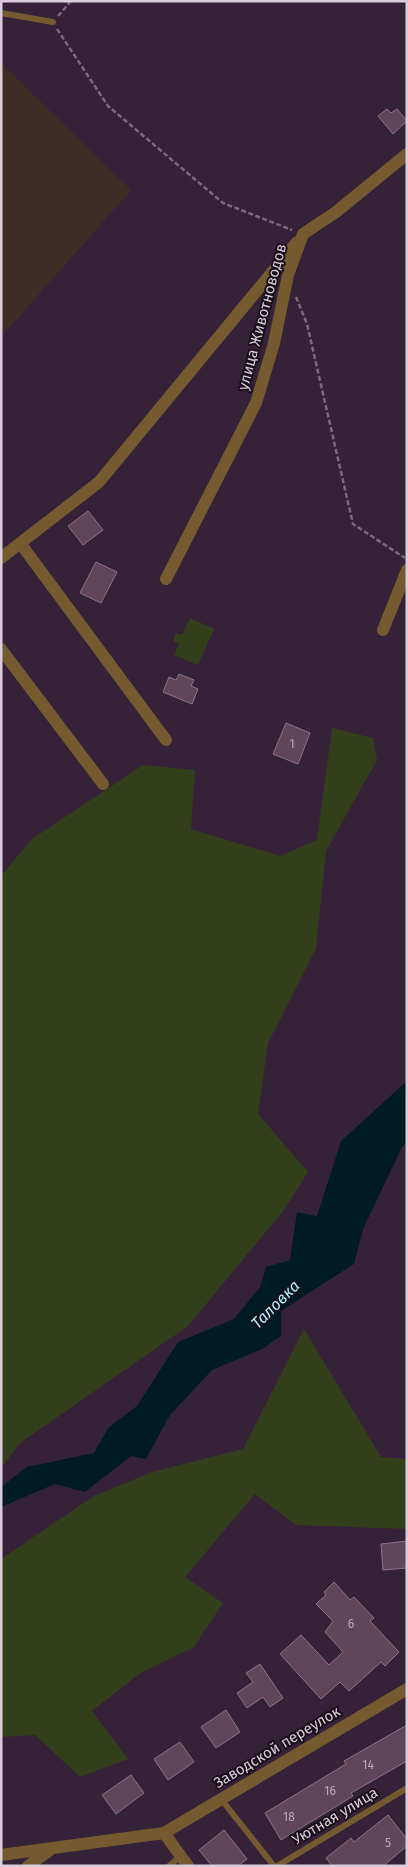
<svg xmlns="http://www.w3.org/2000/svg" width="408" height="1867" font-family="'Fira Sans',sans-serif">
<style>
.industrial{fill:#3f2d25}
.green{fill:#333f1b}
.water{fill:#001c21}
.building{fill:#614558;stroke:#907286}
.lines{fill:none;stroke-linecap:round;stroke-linejoin:round}
.path{stroke:#7b6a7d;stroke-width:2.5;stroke-dasharray:5 2.5;stroke-linecap:butt}
.lane{stroke:#755a2f;stroke-width:6}
.street{stroke:#755a2f;stroke-width:12}
.labels{text-anchor:middle;stroke-width:4;stroke-linejoin:round;paint-order:stroke}
.number-label{font-size:12px;fill:#bbaaba}
.street-label{font-size:15px;fill:#d9ccdb;stroke:#180f19}
.water-label{font-size:16px;font-style:italic;fill:#a8f1ff;stroke:#180f19}
</style>
<rect width="100%" height="100%" fill="#362238"/>
<path class="industrial" d="M1,63L131,190L1,337Z"/>
<path class="green" d="M190,618L214,629L198,665L174,655L179,644L173,641L176,633L182,635Z
M332,728L373,738L377,760L326,851L316,949L268,1043L258,1114L308,1172L284,1210L188,1326L20,1443L1,1468V876L32,839L143,765L195,770L191,829L280,856L317,840Z
M304,1329L381,1457L407,1459V1529L296,1525L255,1494L185,1577L223,1603L194,1647L139,1674L92,1711L128,1759L80,1777L35,1735L1,1737V1559L94,1496L152,1472L243,1449Z"/>
<path class="water" d="M407,1081V1143L402,1147L363,1229L354,1264L281,1311V1336L262,1349L212,1370L170,1415L146,1459L131,1456L85,1492L55,1484L1,1507V1487L27,1467L94,1453L109,1427L137,1406L178,1342L234,1319L260,1287L266,1267L290,1260L297,1212L317,1216L341,1141Z"/>
<path class="building" d="M387,109L391,113L397,109L407,121L393,134L378,116Z
M88,511L103,530L83,545L68,526Z
M96,562L117,572L101,603L80,593Z
M179,674L194,680L191,686L198,689L192,704L163,692L169,677L176,680Z
M286,723L310,733L298,764L273,754Z
M407,1541V1568L383,1570L381,1544Z
M334,1582L350,1600L354,1597L374,1618L370,1621L399,1652L385,1666L381,1662L349,1691L340,1682L321,1699L280,1654L301,1635L329,1665L343,1652L325,1632L333,1621L316,1604L326,1595L324,1592Z
M260,1664L283,1698L270,1707L263,1697L247,1708L237,1693L253,1682L246,1673Z
M226,1710L240,1732L216,1748L201,1727Z
M407,1725V1761L351,1793L353,1796L281,1840L265,1813L346,1764L344,1761Z
M180,1742L194,1762L168,1780L154,1759Z
M131,1775L144,1793L116,1814L102,1795Z
M388,1815L407,1839V1846L383,1866H332L326,1858L351,1838L354,1842Z
M224,1830L247,1859L238,1866H212L199,1850Z"/>
<g class="lines">
<path class="path" d="M58,16L71,1
M57,29L108,106L223,203L292,230
M296,297L307,324L353,524L405,558"/>
<path class="lane" d="M1,13L53,22
M221,1799L274,1866
M169,1866L181,1856
M277,1866L407,1788"/>
<path class="street" d="M20,543L166,740
M1,558L99,482L297,242
M166,579L256,403L274,343L288,275L303,234L336,212L407,154
M383,630L407,570
M1,649L103,784
M164,1833L188,1866
M1,1855L164,1833L407,1689
M28,1866L50,1850"/>
</g>
<g class="labels">
<g class="number-label">
<text x="292" y="748">1</text>
<text x="351" y="1628">6</text>
<text x="368" y="1769">14</text>
<text x="330" y="1795">16</text>
<text x="289" y="1821">18</text>
<text x="388" y="1847">5</text>
</g>
<g class="street-label">
<text transform="translate(262 317) rotate(-75)" y="5">улица Животноводов</text>
<text transform="translate(277 1747) rotate(-31)" y="5">Заводской переулок</text>
<text transform="translate(335 1816) rotate(-31)" y="5">Уютная улица</text>
</g>
<g class="water-label">
<text transform="translate(275 1304) rotate(-45)" y="6">Таловка</text>
</g>
</g>
<rect width="408" height="1867" fill="none" stroke="#d9ccdb" stroke-width="5"/>
</svg>
